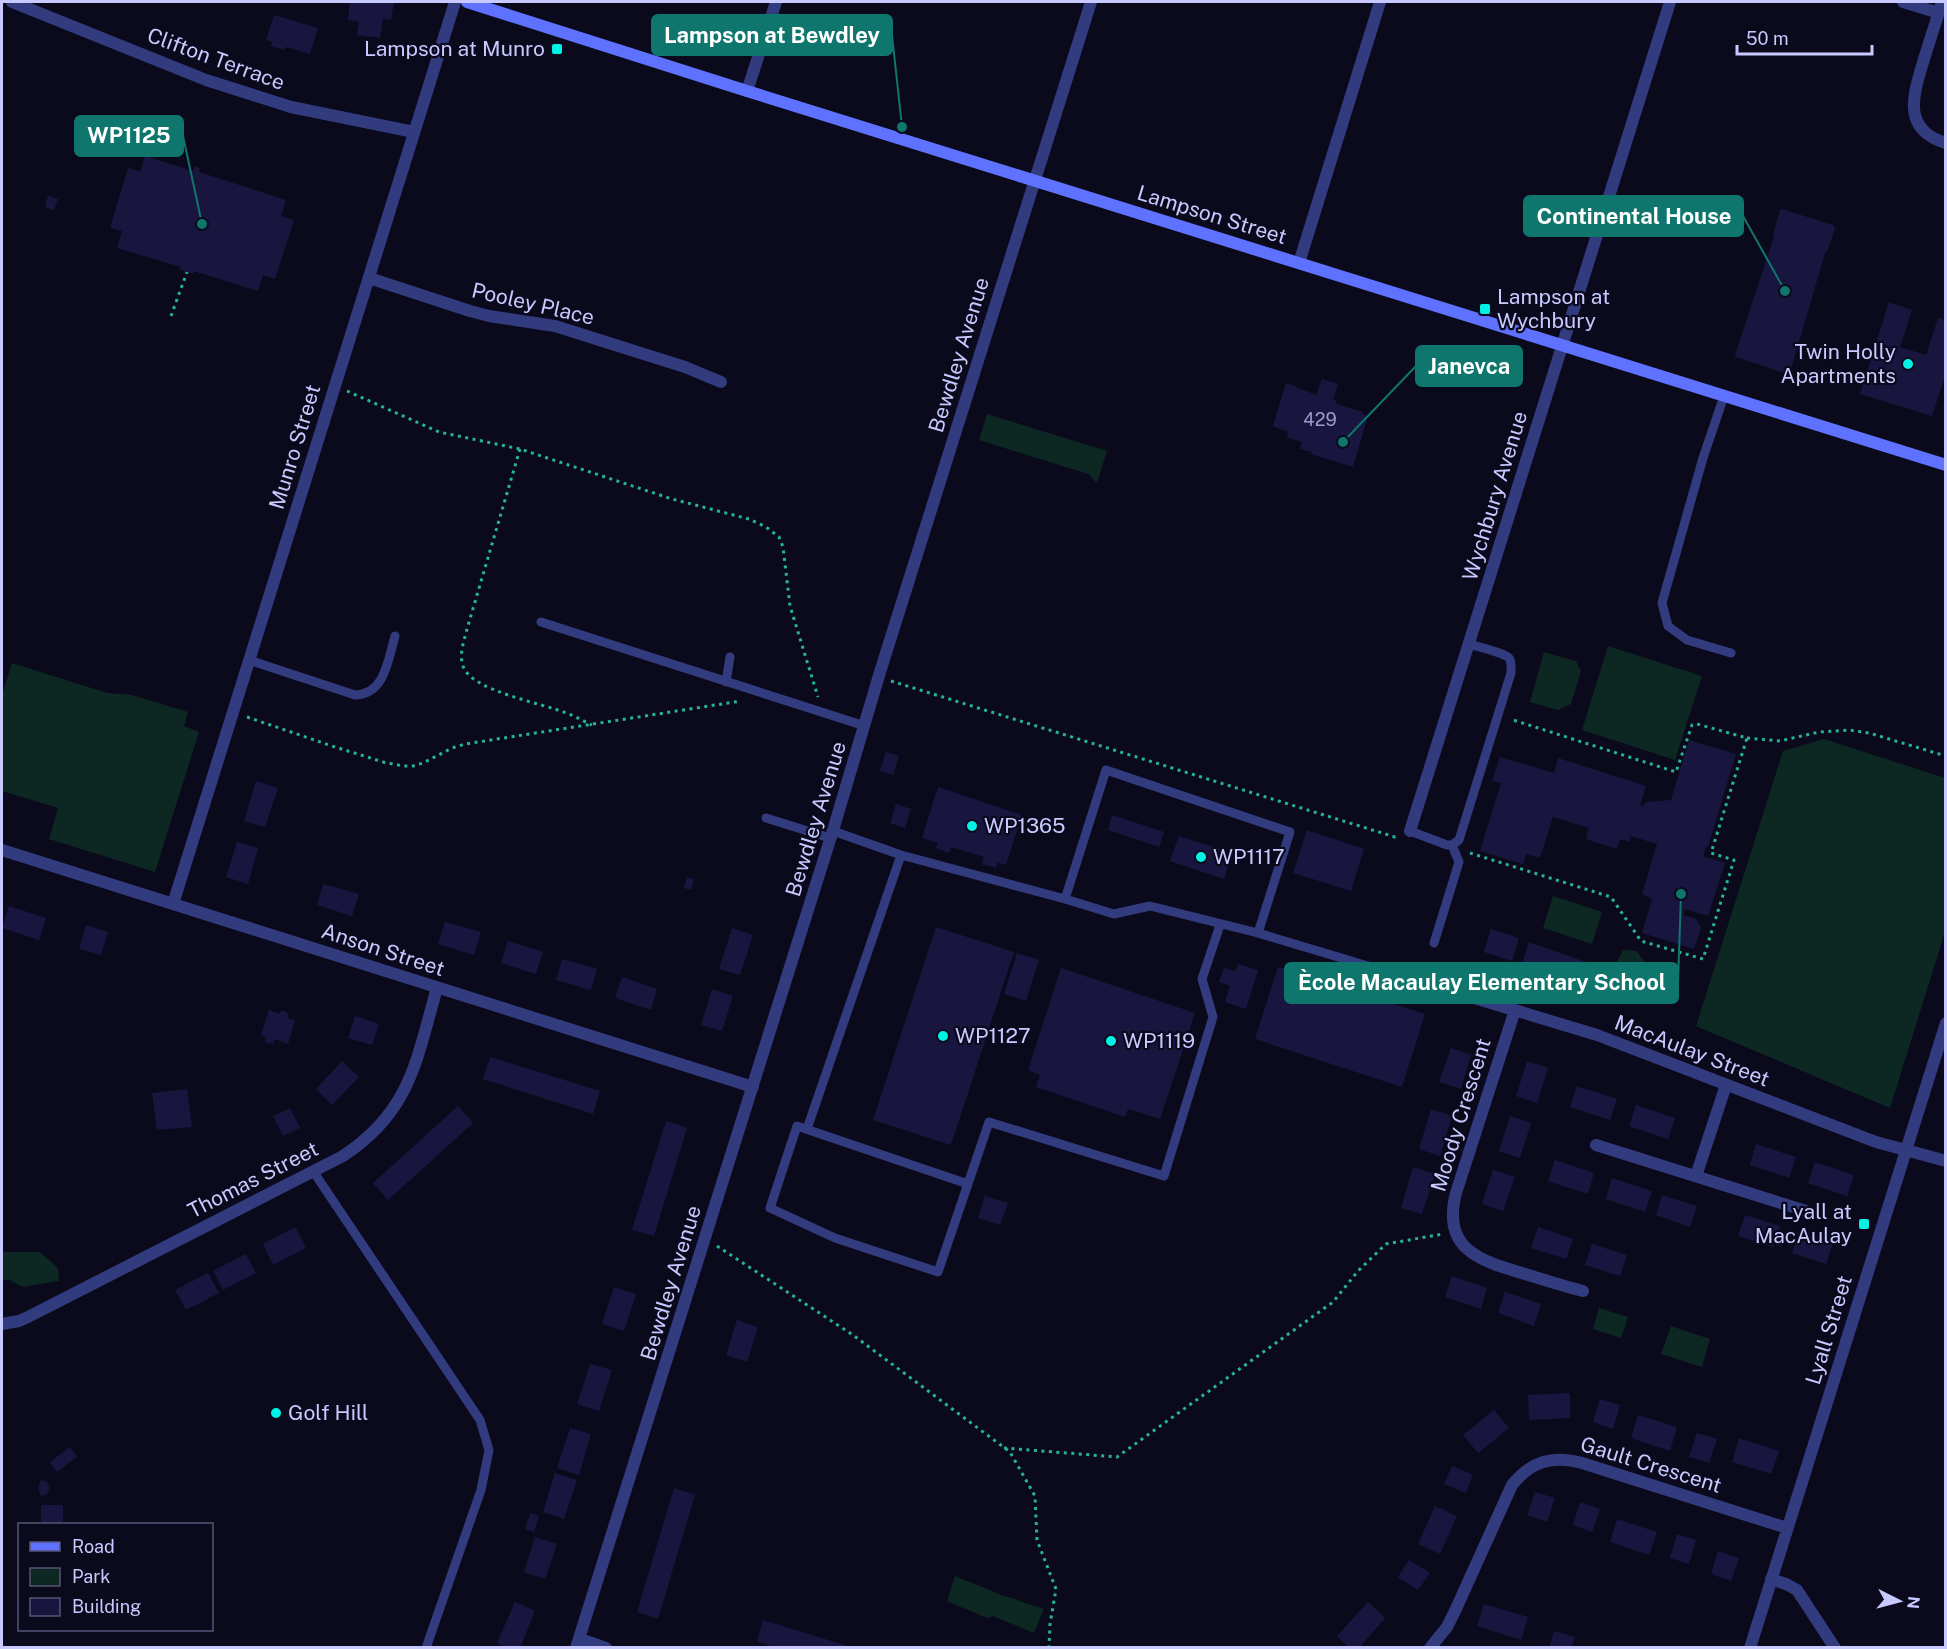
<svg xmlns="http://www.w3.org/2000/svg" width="1947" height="1649" font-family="'Public Sans',sans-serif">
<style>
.green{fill:#0d2723}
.building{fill:#18163f}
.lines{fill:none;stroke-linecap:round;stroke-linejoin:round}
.path{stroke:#27b396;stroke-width:3;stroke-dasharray:3 4.5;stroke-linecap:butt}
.lane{stroke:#333b7f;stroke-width:9}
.street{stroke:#333b7f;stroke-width:12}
.secondary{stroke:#5e72ff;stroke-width:12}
.poi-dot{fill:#00f2e6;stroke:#0b0a1d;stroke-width:2}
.labels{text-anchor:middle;stroke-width:4.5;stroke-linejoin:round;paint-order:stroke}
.number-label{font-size:18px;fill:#9b9ccf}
.poi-label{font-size:21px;fill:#c7c9ff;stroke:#0b0a1d;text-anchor:start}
.street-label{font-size:21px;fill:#c7c9ff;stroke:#0b0a1d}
.leader{fill:none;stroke:#0f766e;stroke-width:2}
.callout-dot{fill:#0f766e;stroke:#0b0a1d;stroke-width:2}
.callout{fill:#0f766e;stroke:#0f766e;stroke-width:2}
.callout-label{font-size:22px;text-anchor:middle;font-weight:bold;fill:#fff}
</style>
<rect width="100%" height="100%" fill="#0b0a1d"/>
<path class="green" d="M987,414L1107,451L1097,483L1088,474L979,440Z
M1608,646L1702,676L1675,760L1582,730Z
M1544,652L1576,661L1581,671L1571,704L1558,710L1530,702Z
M12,663L107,693L132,695L188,712L184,726L199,732L155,872L49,839L58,808L2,791V695Z
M1824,739L1945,778V932L1890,1108L1696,1026L1783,751Z
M1553,896L1602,912L1592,944L1543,928Z
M1623,950L1637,951L1656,981L1643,992L1612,985L1611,974Z
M2,1252H40L58,1268L59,1281L22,1287L10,1280H2Z
M1599,1308L1628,1317L1621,1338L1593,1329Z
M1671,1326L1710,1339L1702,1367L1661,1354Z
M955,1576L1002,1595L1044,1609L1034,1633L993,1616L987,1618L947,1601Z"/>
<path class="building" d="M350,2H394L391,20L383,19L380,38L357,35L359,22L348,20Z
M274,15L318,28L310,54L286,47L284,50L271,46L272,42L266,40Z
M145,156L193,171L195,166L200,168L199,172L286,200L281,216L294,220L275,279L263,275L258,291L194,271L193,274L180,270L181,267L117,248L122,231L110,228L128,168L140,172Z
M48,196L58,199L54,210L45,207Z
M1782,209L1833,225L1835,228L1827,252L1825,253L1790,373L1788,374L1736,357L1735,355L1774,237L1773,235L1780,210Z
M1889,302L1912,310L1900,347L1926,355L1938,318L1946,320V373L1932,416L1860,394Z
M1322,379L1338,384L1333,400L1337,401L1336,404L1363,412L1362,414L1368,416L1353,467L1311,454L1312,452L1300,449L1302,442L1287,437L1288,432L1273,426L1286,383L1316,395Z
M1689,740L1736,754L1708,847H1706L1703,856L1725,863L1708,916L1685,909L1683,915L1696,919L1701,928L1694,949L1642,933L1652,899L1642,894L1657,844L1631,836L1629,842L1620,839L1617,849L1586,839L1589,828L1553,817L1540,858L1526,854L1523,864L1480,851L1501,783L1492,781L1500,757L1554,773L1558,758L1646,786L1640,805L1644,806L1645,802L1671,800Z
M886,752L899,756L893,775L880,771Z
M256,781L278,788L265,827L244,821Z
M938,787L1022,815L1006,865L997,862L996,868L982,864L984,857L951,847L949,853L936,848L938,843L922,838Z
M896,804L911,809L905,828L890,823Z
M1112,815L1164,832L1159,847L1108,830Z
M1307,830L1364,849L1351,891L1293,873Z
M1179,836L1232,853L1224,879L1170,861Z
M237,842L258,848L248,884L226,877Z
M687,877L694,879L691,890L684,888Z
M323,884L359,894L352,916L317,905Z
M9,906L46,918L39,940L2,928Z
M445,922L481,932L474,955L438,944Z
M86,925L108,932L101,955L79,949Z
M936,927L1014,952L951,1145L873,1120Z
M732,928L753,935L740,975L719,969Z
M1491,929L1519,938L1512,961L1484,952Z
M508,941L543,952L536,974L501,963Z
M1529,942L1609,970L1603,989L1522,965Z
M1017,953L1039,960L1026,1001L1004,994Z
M562,959L597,969L591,990L556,980Z
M1238,964L1258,970L1246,1009L1225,1002L1230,986L1219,982L1224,968L1235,971Z
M1278,967L1425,1014L1402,1087L1255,1039Z
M1061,968L1195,1013L1160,1119L1128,1109L1125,1117L1036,1087L1040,1075L1028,1070Z
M622,977L657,989L651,1010L615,998Z
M712,989L733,996L722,1031L701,1025Z
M269,1010L280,1014L281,1010L289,1013L287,1018L295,1020L288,1044L275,1039L273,1044L265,1042L266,1037L261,1035Z
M355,1016L379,1024L372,1045L348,1038Z
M1451,1048L1471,1055L1461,1089L1439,1082Z
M490,1057L600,1091L593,1114L483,1079Z
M342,1061L359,1077L332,1105L316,1089Z
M1527,1061L1548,1068L1537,1103L1516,1096Z
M1577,1086L1617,1099L1610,1120L1570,1107Z
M187,1089L192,1127L157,1130L152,1093Z
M1636,1105L1675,1118L1668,1139L1629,1126Z
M458,1106L473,1123L388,1200L373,1183Z
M290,1108L300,1128L283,1136L273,1116Z
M1431,1109L1452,1116L1440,1156L1419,1149Z
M1510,1116L1531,1123L1520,1158L1499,1151Z
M666,1121L687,1128L654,1236L632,1230Z
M1756,1144L1796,1157L1789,1178L1750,1165Z
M1555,1160L1594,1173L1588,1194L1548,1181Z
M1815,1162L1854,1175L1847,1196L1808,1183Z
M1413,1167L1435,1174L1422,1214L1401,1208Z
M1493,1170L1515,1177L1503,1211L1482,1204Z
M1612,1178L1652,1191L1645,1212L1606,1199Z
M1662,1195L1697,1206L1690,1227L1656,1215Z
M985,1196L1008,1203L1000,1225L978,1218Z
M1745,1215L1780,1226L1773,1247L1738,1236Z
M295,1227L306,1248L273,1265L263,1244Z
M1538,1227L1573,1239L1566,1259L1531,1248Z
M1799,1232L1833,1243L1826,1264L1792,1253Z
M1592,1244L1627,1255L1620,1276L1585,1265Z
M246,1254L256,1273L223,1290L213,1271Z
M208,1273L219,1293L186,1310L175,1290Z
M1452,1276L1487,1288L1481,1309L1445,1297Z
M614,1287L636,1294L624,1331L602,1324Z
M1505,1292L1541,1304L1534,1326L1498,1313Z
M737,1320L758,1327L747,1362L726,1355Z
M590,1364L612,1370L599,1411L577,1404Z
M1570,1393V1418L1529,1420L1528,1395Z
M1600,1399L1620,1405L1613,1429L1593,1422Z
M1494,1410L1509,1428L1478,1453L1463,1435Z
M1638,1415L1677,1427L1670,1451L1631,1438Z
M570,1428L591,1434L579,1475L557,1468Z
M1697,1433L1717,1439L1709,1463L1689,1457Z
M1739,1438L1779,1451L1771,1474L1732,1462Z
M70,1447L77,1457L57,1472L50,1462Z
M1452,1466L1473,1475L1466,1493L1444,1484Z
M555,1473L577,1480L564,1519L543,1512Z
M41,1480L47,1482L50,1488L47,1494L41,1496L38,1488Z
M674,1488L695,1495L658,1619L637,1612Z
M1535,1492L1555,1498L1547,1522L1527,1515Z
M1580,1502L1600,1509L1592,1532L1573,1525Z
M41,1505H63V1524H41Z
M1435,1506L1457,1516L1440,1554L1418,1544Z
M530,1513L539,1516L534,1532L525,1529Z
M1617,1519L1657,1532L1649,1555L1610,1542Z
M1677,1534L1696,1540L1689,1564L1670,1558Z
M535,1537L557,1544L545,1579L524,1572Z
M1718,1551L1739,1558L1731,1581L1711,1574Z
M1409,1560L1430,1573L1418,1590L1398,1577Z
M515,1602L535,1611L520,1648H508L497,1643Z
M1368,1602L1385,1618L1359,1648H1349L1337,1636Z
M1484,1604L1528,1617L1521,1640L1477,1626Z
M763,1620L851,1647V1648H776L757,1641Z
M1554,1631L1575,1637L1571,1648H1549Z"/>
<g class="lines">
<path class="path" d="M171,316L187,272
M347,391L439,432L520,449L672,499L749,519L766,527L779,537L783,547L790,606L818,697
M520,449L467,629C464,641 459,654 463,666C471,691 542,703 566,713C575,716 583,721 592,725
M891,681L1395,837L1397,836
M247,717L332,746L383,762L403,766H413L423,763L452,748L465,744L741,701
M1747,738L1780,741L1819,732L1849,730L1869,733L1946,756
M1470,853L1611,897L1641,941L1703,959L1734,860L1711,853L1747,738L1697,724L1692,725L1676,772L1510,719
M717,1246L853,1335L1010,1452L1035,1496L1037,1540L1056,1589L1050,1624L1049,1648
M1004,1448L1117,1457L1333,1302L1358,1271L1386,1244L1443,1234"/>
<path class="lane" d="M1724,396L1703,458L1662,603L1668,626L1687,640L1731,653
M541,622L865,726
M249,660L355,695C385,694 388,660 395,636
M726,682L730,657
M766,818L830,838
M833,831L901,855L1065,899L1114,914L1150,906L1258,933L1388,972
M1410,831L1447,845H1452L1459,840L1511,673C1511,668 1512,662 1509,658C1503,652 1478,647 1469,644
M1065,899L1106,770L1290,832L1258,933
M1434,943L1459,862L1452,845
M807,1129L901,855
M313,1171L480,1420L489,1450L481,1490L426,1648
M968,1184L797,1126L770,1208L835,1238L938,1272L989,1122L1164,1176L1213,1017L1202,979L1220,925"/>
<path class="street" d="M12,2L206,80L291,107L414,132
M1903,2L1939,13
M1942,2C1936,21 1930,40 1924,59C1914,93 1900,129 1946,143
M747,91L776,2
M1299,263L1380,2
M369,278L470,311L489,316L555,326L685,367L721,382
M1410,831L1670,2
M2,850L753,1087
M173,904L455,2
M1388,972L1597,1035L1876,1142L1946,1161
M1515,1010L1456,1193C1441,1250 1481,1261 1525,1274C1545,1280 1564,1286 1583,1291
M1596,1145L1806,1211
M1696,1176L1726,1085
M2,1324L19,1321L28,1317L343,1156C411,1111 416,1061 437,988
M1771,1579L1786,1584L1797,1590L1835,1648
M580,1639L606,1648
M576,1648L834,827L880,672L1091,2
M1430,1648L1447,1627L1455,1611L1512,1485C1531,1461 1553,1455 1582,1463L1787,1528
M1750,1648L1946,1023"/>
<path class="secondary" d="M467,2L747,91L1946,465"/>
</g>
<g class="poi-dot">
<rect x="551" y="43" width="12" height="12" rx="3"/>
<rect x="1479" y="303" width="12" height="12" rx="3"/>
<circle cx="1908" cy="364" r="6"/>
<circle cx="972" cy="826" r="6"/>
<circle cx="1201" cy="857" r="6"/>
<circle cx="943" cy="1036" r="6"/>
<circle cx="1111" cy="1041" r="6"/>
<rect x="1858" y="1218" width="12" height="12" rx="3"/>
<circle cx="276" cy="1413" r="6"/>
</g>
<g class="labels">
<g class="number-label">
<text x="1320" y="426">429</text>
</g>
<g class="poi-label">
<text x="545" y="56" text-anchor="end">Lampson at Munro</text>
<text x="1497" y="304">Lampson at<tspan x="1497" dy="24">Wychbury</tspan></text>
<text x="1896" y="359" text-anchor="end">Twin Holly<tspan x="1896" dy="24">Apartments</tspan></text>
<text x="984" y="833">WP1365</text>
<text x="1213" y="864">WP1117</text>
<text x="955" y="1043">WP1127</text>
<text x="1123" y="1048">WP1119</text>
<text x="1852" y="1219" text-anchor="end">Lyall at<tspan x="1852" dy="24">MacAulay</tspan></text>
<text x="288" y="1420">Golf Hill</text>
</g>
<g class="street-label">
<text transform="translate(216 59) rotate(20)" y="7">Clifton Terrace</text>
<text transform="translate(1212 215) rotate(17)" y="7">Lampson Street</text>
<text transform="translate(533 304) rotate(13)" y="7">Pooley Place</text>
<text transform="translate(959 355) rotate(-73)" y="7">Bewdley Avenue</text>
<text transform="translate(295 447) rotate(-73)" y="7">Munro Street</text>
<text transform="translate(1495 496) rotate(-73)" y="7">Wychbury Avenue</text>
<text transform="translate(816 819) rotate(-73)" y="7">Bewdley Avenue</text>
<text transform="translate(383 950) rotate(18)" y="7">Anson Street</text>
<text transform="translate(1692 1051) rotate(21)" y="7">MacAulay Street</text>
<text transform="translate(1461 1115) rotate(-73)" y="7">Moody Crescent</text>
<text transform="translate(253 1180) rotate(-27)" y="7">Thomas Street</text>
<text transform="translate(671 1283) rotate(-73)" y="7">Bewdley Avenue</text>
<text transform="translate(1829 1330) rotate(-73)" y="7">Lyall Street</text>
<text transform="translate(1651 1465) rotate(17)" y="7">Gault Crescent</text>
</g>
</g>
<path class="leader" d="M902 127L892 35M202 224L183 136M1785 291L1743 216M1343 442L1416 366M1681 894L1678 983"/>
<g class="callout-dot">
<circle cx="902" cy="127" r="6"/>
<circle cx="202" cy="224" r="6"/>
<circle cx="1785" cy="291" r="6"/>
<circle cx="1343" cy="442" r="6"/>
<circle cx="1681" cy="894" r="6"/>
</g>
<g class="callout">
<rect x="652" y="15" width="240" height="40" rx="6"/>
<rect x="75" y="116" width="108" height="40" rx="6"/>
<rect x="1524" y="196" width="219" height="40" rx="6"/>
<rect x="1416" y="346" width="106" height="40" rx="6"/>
<rect x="1285" y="963" width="393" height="40" rx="6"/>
</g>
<g class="callout-label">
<text x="772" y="43">Lampson at Bewdley</text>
<text x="129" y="143">WP1125</text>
<text x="1634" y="224">Continental House</text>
<text x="1469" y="374">Janevca</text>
<text x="1482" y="990">Ècole Macaulay Elementary School</text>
</g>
<rect width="1947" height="1649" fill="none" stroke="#c7c9ff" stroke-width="6"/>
<rect x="18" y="1523" width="195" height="108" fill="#0b0a1d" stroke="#565677" stroke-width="1.5"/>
<rect x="30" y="1542" width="30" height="9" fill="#5e72ff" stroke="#565677" stroke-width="1.5"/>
<text x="72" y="1553" font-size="18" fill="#c7c9ff">Road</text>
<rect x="30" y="1568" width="30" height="18" fill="#0d2723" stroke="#565677" stroke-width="1.5"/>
<text x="72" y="1583" font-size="18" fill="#c7c9ff">Park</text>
<rect x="30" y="1598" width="30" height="18" fill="#18163f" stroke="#565677" stroke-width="1.5"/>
<text x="72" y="1613" font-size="18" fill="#c7c9ff">Building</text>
<g transform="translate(1899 1601) rotate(96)" stroke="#0b0a1d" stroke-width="4.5" paint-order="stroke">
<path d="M0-4.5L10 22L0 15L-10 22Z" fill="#c7c9ff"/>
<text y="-9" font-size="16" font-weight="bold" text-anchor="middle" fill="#c7c9ff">N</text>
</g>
<path d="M1737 45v9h135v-9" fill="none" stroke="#c7c9ff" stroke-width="3"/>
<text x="1746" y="45" font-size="18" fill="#c7c9ff" stroke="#0b0a1d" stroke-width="4.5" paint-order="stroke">50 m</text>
</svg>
